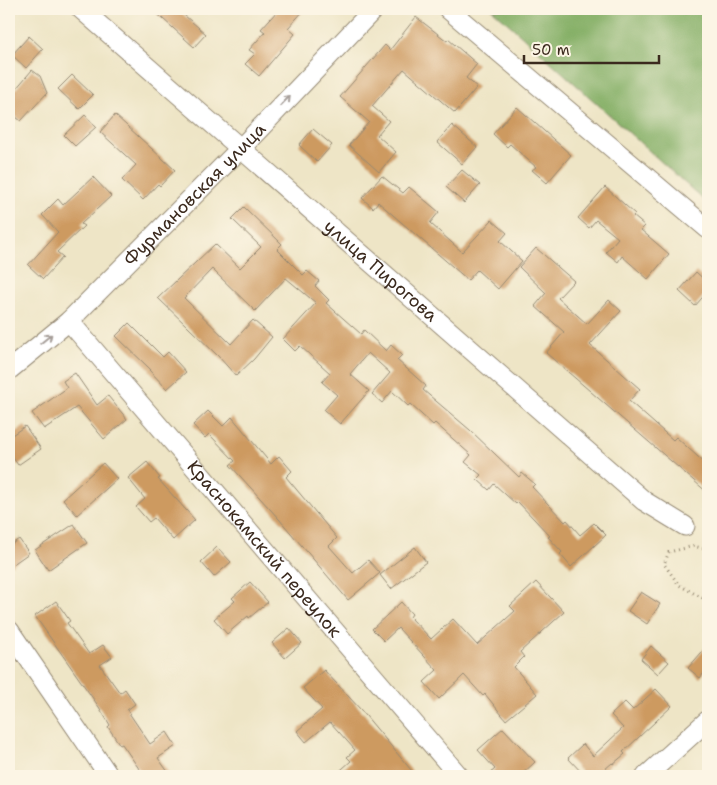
<svg xmlns="http://www.w3.org/2000/svg" width="717" height="785" font-family="'Shantell Sans',sans-serif">
<style>
.forest{fill:#86b068;stroke:#606d43}
.building{fill:#cd9a61}
.lines{fill:none;stroke-linecap:round;stroke-linejoin:round}
.minor-casing{stroke:#948872;stroke-width:21}
.path{stroke:#948872;stroke-width:3;stroke-dasharray:1 4;stroke-linecap:butt}
.minor{stroke:#fff;stroke-width:19}
.oneway{stroke:#a79f9a}
.labels{text-anchor:middle;stroke-width:5;stroke-linejoin:round;paint-order:stroke}
.street-label{font-size:18px;fill:#3b2a1e;stroke:#fcf5e5}
</style>
<rect width="100%" height="100%" fill="#fcf5e5"/>
<filter id="ink" filterUnits="userSpaceOnUse"><feTurbulence type="fractalNoise" baseFrequency=".02" numOctaves="2"/><feDisplacementMap in="SourceGraphic" scale="10" xChannelSelector="R" yChannelSelector="G"/><feConvolveMatrix kernelMatrix="1 2 1 2 8 2 1 2 1" color-interpolation-filters="sRGB"/></filter>
<filter id="wash" filterUnits="userSpaceOnUse"><feTurbulence type="fractalNoise" baseFrequency=".0096" numOctaves="4" result="noise"/><feDisplacementMap in="SourceGraphic" scale="20" xChannelSelector="R" yChannelSelector="G"/><feGaussianBlur stdDeviation="1.12" result="paint"/><feColorMatrix in="noise" values="0 0 0 0 0 0 0 0 0 0 0 0 0 0 0 0 0 1.4 0 .05"/><feComposite in="paint" operator="in"/></filter>
<g filter="url(#wash)">
<rect width="100%" height="100%" fill="#eee5c6"/>
<path class="forest" d="M492,9H708V204Z"/>
<g id="blocks">
<path class="building" d="M152,9H177L206,34L194,47Z
M279,9H305L288,28L295,34L259,76L245,64L255,54L249,50L265,32L261,29Z
M416,17L447,41L448,39L477,64L466,78L477,87L455,113L404,69L372,106L389,121L377,135L396,152L379,172L349,145L369,122L340,97L385,45L390,50Z
M29,36L43,49L26,68L12,55Z
M32,70L40,76L47,93L21,121L12,114L13,108L9,104V97Z
M72,75L93,95L79,109L58,89Z
M517,107L571,155L547,183L532,170L536,167L510,144L507,147L493,134Z
M85,115L96,127L75,146L64,135Z
M115,115L175,170L160,186L158,184L143,200L122,180L136,165L100,132Z
M452,125L477,147L462,164L437,142Z
M313,129L332,145L317,162L299,145Z
M462,170L480,185L464,203L446,187Z
M382,176L403,193L409,187L439,212L430,223L462,252L492,220L507,233L500,241L522,261L498,289L477,270L468,280L378,202L373,208L362,198Z
M93,177L111,196L81,224L84,226L57,252L63,257L43,279L28,265L58,232L42,215L58,199L63,205Z
M605,187L635,214L633,216L645,226L641,230L669,254L648,279L622,256L618,262L606,252L618,238L596,220L589,228L578,218Z
M244,207L282,244L277,249L303,275L307,271L319,281L315,286L329,300L326,303L361,334L364,330L386,351L391,345L402,355L397,360L426,386L423,390L470,430L519,477L522,473L535,484L532,487L565,522L567,520L580,535L594,523L606,535L571,567L560,554L562,552L548,537L550,536L518,502L516,504L494,484L489,490L477,479L481,475L465,462L471,455L435,423L433,425L410,404L408,406L392,391L382,403L372,394L390,373L368,353L350,374L369,391L340,424L324,410L337,395L322,382L330,373L300,346L295,351L283,339L316,303L286,278L255,311L212,269L184,298L231,344L253,320L272,337L254,359L236,376L218,356L158,298L215,244L240,268L261,247L232,219Z
M536,248L574,281L558,298L587,324L609,300L621,311L590,345L640,389L629,401L673,440L676,437L708,466V493L546,353L564,332L535,306L546,293L519,267Z
M696,272L708,283V291L695,306L679,291Z
M129,323L163,357L168,352L186,372L167,389L149,370L150,369L116,336Z
M75,373L97,405L108,396L127,419L104,439L77,407L44,429L32,413L67,388L63,381Z
M208,411L223,426L232,417L271,464L279,456L292,471L286,477L337,538L329,546L353,573L368,560L380,573L348,600L279,519L230,465L235,461L209,434L205,438L193,425Z
M25,426L41,449L18,465L9,452V437Z
M147,462L160,478L158,479L195,520L173,540L154,518L149,522L136,507L145,499L128,478Z
M103,463L117,479L77,515L63,499Z
M74,524L87,543L48,570L35,550Z
M19,539L29,553L9,567V546Z
M217,547L231,562L214,577L201,562Z
M415,547L426,562L391,589L380,575Z
M250,582L268,602L249,618L248,616L227,634L214,619L235,601L232,598Z
M536,582L564,612L520,652L524,657L514,667L537,694L506,720L485,694L483,696L464,675L439,699L424,682L437,670L398,628L384,641L372,629L401,602L412,614L410,617L431,639L453,619L477,645L515,611L510,606Z
M641,592L660,604L647,624L628,611Z
M56,601L70,621L67,623L89,654L103,645L112,657L100,665L120,693L125,689L135,704L127,710L150,744L167,732L176,746L158,758L171,776H144L122,744L120,745L108,727L110,725L99,707L35,616Z
M289,628L302,643L285,658L272,643Z
M708,645V668L700,678L688,668Z
M651,646L669,662L658,674L641,659Z
M324,670L361,710L416,776H334L351,761L347,757L355,750L330,722L306,742L297,731L322,709L303,688Z
M656,689L672,706L623,752L625,754L613,764L612,763L597,776H585L568,758L583,744L593,756L623,728L611,715L625,702L633,710Z
M503,728L535,762L520,776H487L495,769L478,750Z"/>
</g>
</g>
<g filter="url(#ink)">
<use href="#blocks" fill-opacity="0" stroke="#948872" stroke-width="1"/>
<g class="lines">
<g class="minor-casing">
<g id="minor">
<path id="s1" d="M81,9L644,501L685,526"/>
<path d="M448,9L708,229"/>
<path id="s2" d="M69,321L459,776"/>
<path id="s3" d="M9,370L69,321L241,148L374,9"/>
<path d="M9,630L109,776"/>
<path d="M646,776L708,720"/>
</g>
</g>
<path class="path" d="M708,550L694,546L669,552L664,564L679,585L708,601"/>
<use href="#minor" class="minor"/>
</g>
<defs><path id="oneway-shaft" d="M-6 0H5M1.5-3L5.5 0L1.5 3" fill="none" stroke-width="1.6" stroke-linecap="round" stroke-linejoin="round" transform="scale(1.25)"/></defs>
<g class="oneway">
<use href="#oneway-shaft" transform="translate(285 101) rotate(-46)"/>
<use href="#oneway-shaft" transform="translate(46 339) rotate(-39)"/>
</g>
</g>
<g class="labels">
<g class="street-label">
<text dy="6" stroke="none"><textPath href="#s3" startOffset="256">Фурмановская улица</textPath></text>
<text dy="6" stroke="none"><textPath href="#s1" startOffset="398">улица Пирогова</textPath></text>
<text dy="6" stroke="none"><textPath href="#s2" startOffset="300">Краснокамский переулок</textPath></text>
</g>
</g>
<rect width="717" height="785" fill="none" stroke="#fcf5e5" stroke-width="30"/>
<path d="M524 55v8h135v-8" fill="none" stroke="#3b2a1e" stroke-width="2.5"/>
<text x="532" y="55" font-size="15" fill="#3b2a1e" stroke="#fcf5e5" stroke-width="4" paint-order="stroke">50 m</text>
</svg>
